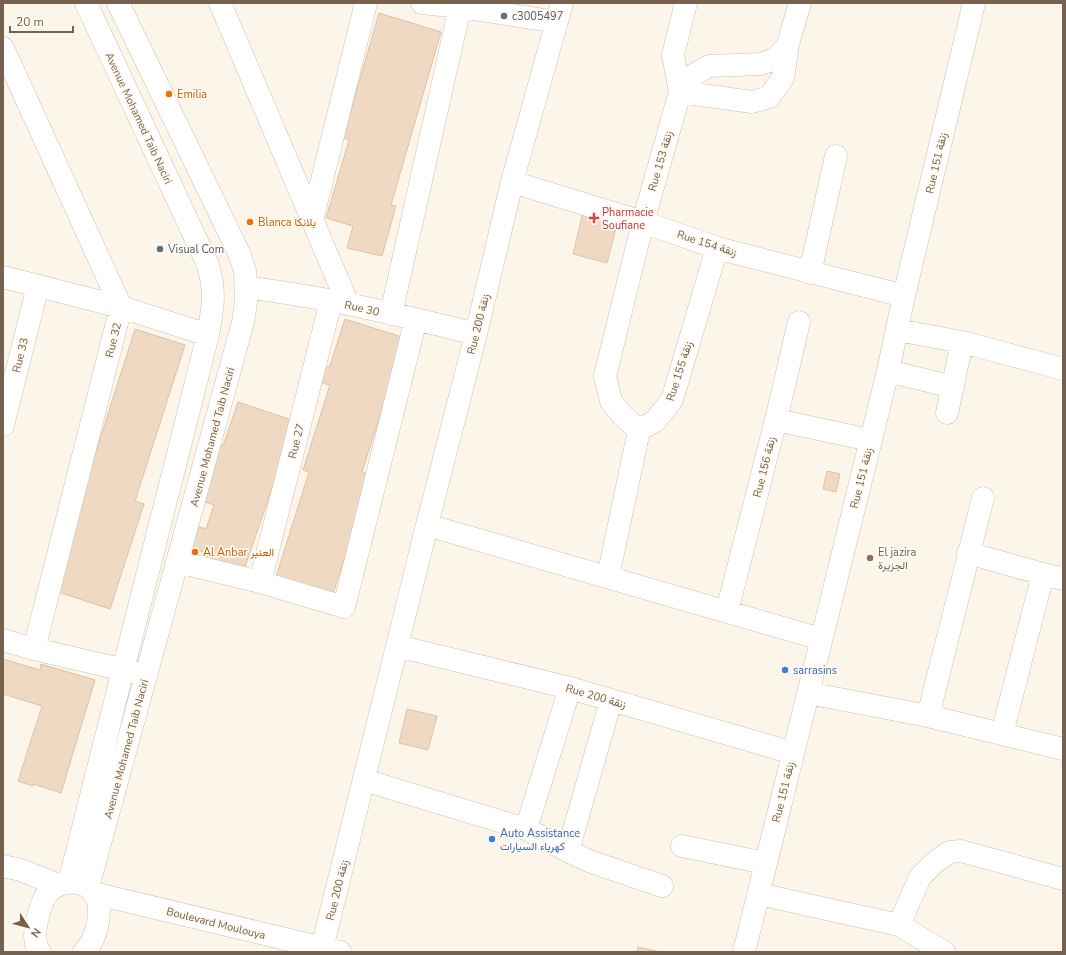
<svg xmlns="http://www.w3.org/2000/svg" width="1066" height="955" font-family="'Nunito Sans',Vazirmatn,sans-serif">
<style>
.building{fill:#f0d9c3;stroke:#e1c1a4}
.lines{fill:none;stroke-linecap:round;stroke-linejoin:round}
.minor-casing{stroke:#cebfb0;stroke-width:23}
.minor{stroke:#fff;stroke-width:22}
.service-dot{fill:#5c6f8a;stroke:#fefaf1;stroke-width:1.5}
.food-dot{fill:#e8710a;stroke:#fefaf1;stroke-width:1.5}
.health-dot{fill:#e0444e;stroke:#fefaf1;stroke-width:1.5}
.education-dot{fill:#8d6e63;stroke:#fefaf1;stroke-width:1.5}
.shop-dot{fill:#3f7fe0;stroke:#fefaf1;stroke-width:1.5}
.labels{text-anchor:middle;stroke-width:3.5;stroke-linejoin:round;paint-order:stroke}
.service-label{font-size:11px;fill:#4e5e75;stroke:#fefaf1;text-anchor:start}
.food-label{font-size:11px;fill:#c56008;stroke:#fefaf1;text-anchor:start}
.street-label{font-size:11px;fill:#76604e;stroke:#fefaf1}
.health-label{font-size:11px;fill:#be3a42;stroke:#fefaf1;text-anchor:start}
.education-label{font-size:11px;fill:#785e54;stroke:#fefaf1;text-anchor:start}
.shop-label{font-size:11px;fill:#366cbe;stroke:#fefaf1;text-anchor:start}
</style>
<rect width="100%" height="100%" fill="#fcf6ea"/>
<path class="building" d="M379,13L441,32L391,205L396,206L382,256L347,248L353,226L326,218L349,140L343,138Z
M583,212L618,221L607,263L573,254Z
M345,319L405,338L362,472L371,475L332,597L275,580L309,472L303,470L330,385L320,382L325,366L329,368Z
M135,329L185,345L135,501L144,504L110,609L52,590Z
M238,402L295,421L244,570L202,556L203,552L188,547L195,525L206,529L214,505L197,499L216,444L223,446Z
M827,471L840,474L836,492L823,489Z
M3,659L40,670L41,664L95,680L61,793L33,784V786L18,781L42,706L3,694Z
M407,709L437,716L428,750L399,743Z
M638,947L661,952H637Z"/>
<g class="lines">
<g class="minor-casing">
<path id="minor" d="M220,3L348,304
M422,3L460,7L557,22
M3,48L121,307L34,649
M680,92L752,102L769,97L783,78L788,44
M680,92L673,55L686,3
M512,182L643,222L717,248L904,296
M312,220L366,3
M810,273L836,156
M3,277L121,307L208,335
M246,287C280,292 315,297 348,304C391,313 433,323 476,334
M391,314L460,7
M897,330L962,342L1063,369
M888,371L953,387
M947,413L962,342
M776,420L870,440
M3,425L38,286
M639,430L622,415L611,401L605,376L643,222L680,92L695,74L709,66L761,64L777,58L788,44L800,3
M427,525L821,639
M968,553L1043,574L1059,578L1063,576
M178,562L260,582L344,607L416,319
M608,577L639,430L655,421L672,400L717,248
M260,582L331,301
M727,611L776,420L799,322
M3,640L34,649L138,673
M397,646L570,688L793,753
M808,693L928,716L1063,749
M611,700L568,851L589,861L662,886
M928,716L983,498
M1002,734L1043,574
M364,780L526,829L570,688
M526,829L568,851
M682,846L765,863
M3,866L21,870L58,885
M69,883L208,335C213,306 216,294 208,265L86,3
M88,887L243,322L246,302L245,271L239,253L118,3
M93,893L340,952
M759,894L899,925L944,952
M899,925L920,877L933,864L949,852L961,851L1063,879
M322,948L427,525L476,334L512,182L562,3
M40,952C33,943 35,930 37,920C39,912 42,900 47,894C59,879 89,878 97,898C100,905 99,914 98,922C96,934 92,944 84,952
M744,952L888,371L904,296L974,3"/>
</g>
<use href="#minor" class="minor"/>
</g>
<g class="service-dot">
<circle cx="504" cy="16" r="4"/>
<circle cx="160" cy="249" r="4"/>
</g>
<g class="food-dot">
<circle cx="169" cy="94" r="4"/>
<circle cx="250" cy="222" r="4"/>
<circle cx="195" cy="552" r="4"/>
</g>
<path class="health-dot" d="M592 212h4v4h4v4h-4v4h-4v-4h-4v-4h4z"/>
<circle class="education-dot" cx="870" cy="558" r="4"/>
<g class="shop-dot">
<circle cx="785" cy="670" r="4"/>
<circle cx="492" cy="839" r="4"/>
</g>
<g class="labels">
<g class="service-label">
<text x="512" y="20">c3005497</text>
<text x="168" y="253">Visual Com</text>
</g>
<g class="food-label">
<text x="177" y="98">Emilia</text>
<text x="258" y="226">Blanca بلانكا</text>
<text x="203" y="556">Al Anbar العنبر</text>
</g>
<g class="street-label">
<text transform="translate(139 118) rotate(65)" y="4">Avenue Mohamed Taib Naciri</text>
<text transform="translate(660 161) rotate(-74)" y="4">Rue 153 زنقة</text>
<text transform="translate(936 163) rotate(-77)" y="4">Rue 151 زنقة</text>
<text transform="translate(707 243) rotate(18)" y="4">Rue 154 زنقة</text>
<text transform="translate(362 308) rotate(13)" y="4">Rue 30</text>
<text transform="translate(478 324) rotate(-76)" y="4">Rue 200 زنقة</text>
<text transform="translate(113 340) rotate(-76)" y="4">Rue 32</text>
<text transform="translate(20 355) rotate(-76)" y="4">Rue 33</text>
<text transform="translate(679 371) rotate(-72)" y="4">Rue 155 زنقة</text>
<text transform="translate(212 437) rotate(-75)" y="4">Avenue Mohamed Taib Naciri</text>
<text transform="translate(296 441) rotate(-76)" y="4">Rue 27</text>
<text transform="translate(764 467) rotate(-76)" y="4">Rue 156 زنقة</text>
<text transform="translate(861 478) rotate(-76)" y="4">Rue 151 زنقة</text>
<text transform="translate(596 696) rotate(16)" y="4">Rue 200 زنقة</text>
<text transform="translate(126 749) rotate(-75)" y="4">Avenue Mohamed Taib Naciri</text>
<text transform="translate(783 792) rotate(-76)" y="4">Rue 151 زنقة</text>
<text transform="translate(337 890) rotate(-76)" y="4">Rue 200 زنقة</text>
<text transform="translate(216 923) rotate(14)" y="4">Boulevard Moulouya</text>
</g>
<g class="health-label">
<text x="602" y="216">Pharmacie<tspan x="602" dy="13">Soufiane</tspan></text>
</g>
<g class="education-label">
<text x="878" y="556">El jazira<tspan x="878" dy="13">الجزيرة</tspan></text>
</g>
<g class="shop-label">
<text x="793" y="674">sarrasins</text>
<text x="500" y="837">Auto Assistance<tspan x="500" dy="13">كهرباء السيارات</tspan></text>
</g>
</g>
<rect width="1066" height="955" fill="none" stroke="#76604e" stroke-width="8"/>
<g transform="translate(28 927) rotate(126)" stroke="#fefaf1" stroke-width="3" paint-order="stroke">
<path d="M0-3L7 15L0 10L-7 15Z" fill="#76604e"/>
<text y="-6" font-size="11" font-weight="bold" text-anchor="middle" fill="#76604e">N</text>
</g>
<path d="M10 26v6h63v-6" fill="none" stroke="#76604e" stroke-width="2"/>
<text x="16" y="26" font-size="12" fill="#76604e" stroke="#fefaf1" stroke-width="3" paint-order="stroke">20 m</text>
</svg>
